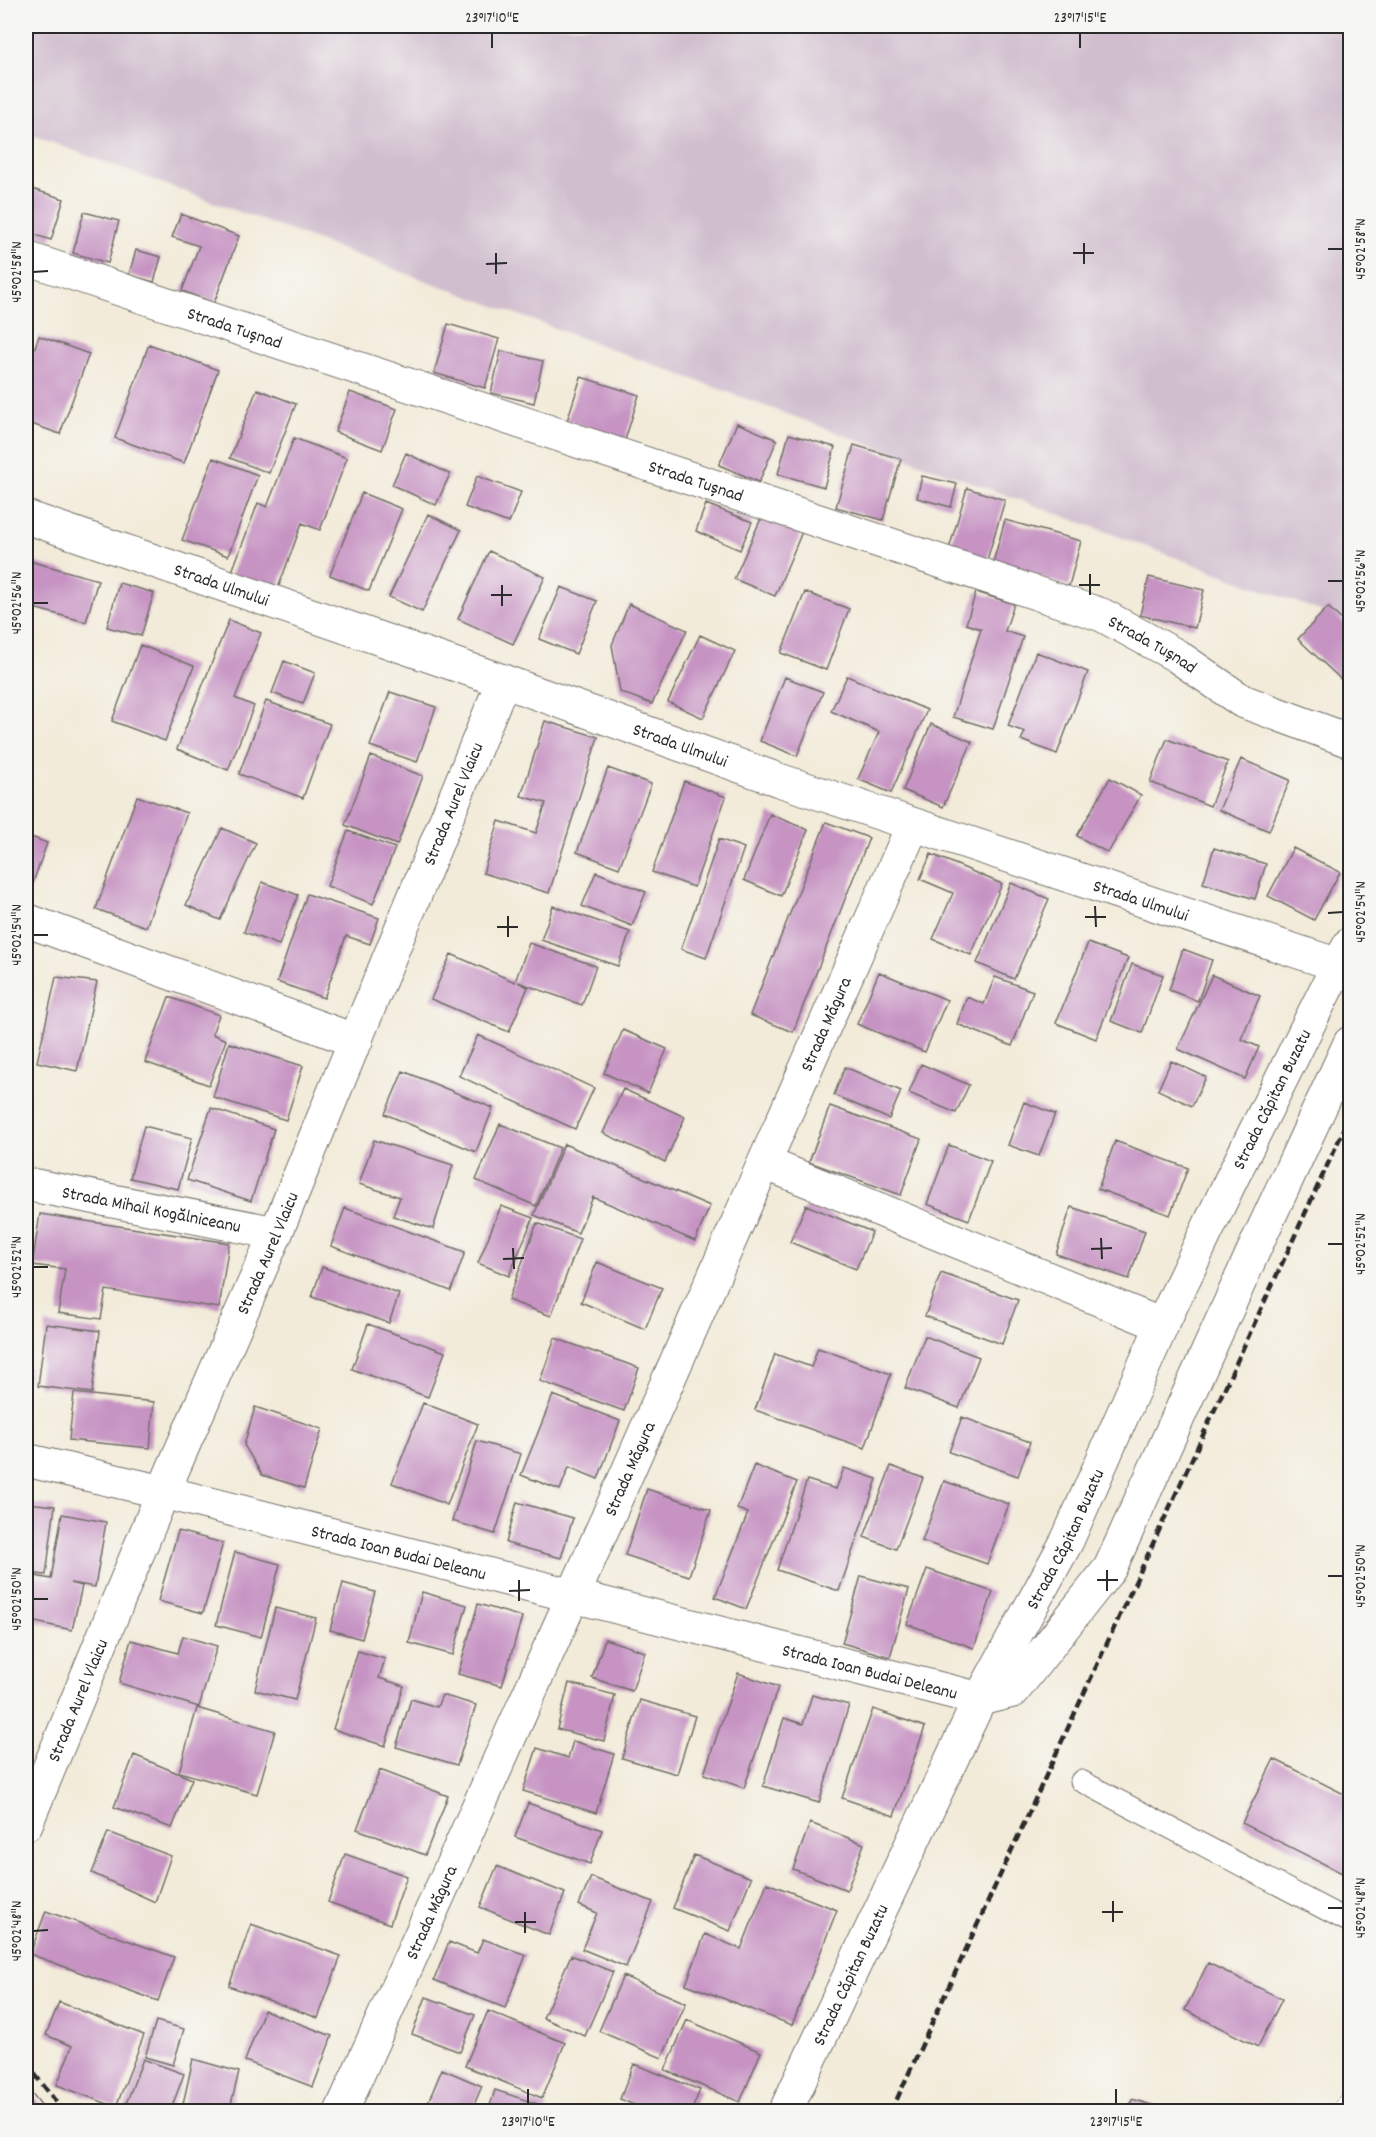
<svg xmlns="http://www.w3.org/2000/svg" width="1376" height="2137" font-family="Dekko,sans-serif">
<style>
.industrial{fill:#d0bdce}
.building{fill:#c693c3}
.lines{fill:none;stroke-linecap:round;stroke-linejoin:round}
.lane-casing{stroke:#716e68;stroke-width:23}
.street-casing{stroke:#716e68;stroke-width:35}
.lane{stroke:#fff;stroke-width:21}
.street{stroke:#fff;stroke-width:33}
.rail{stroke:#2b2b2b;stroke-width:4.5;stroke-dasharray:9 4.5;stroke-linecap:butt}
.ticks{fill:none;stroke:#2b2b2b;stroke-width:2}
.labels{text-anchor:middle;stroke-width:6;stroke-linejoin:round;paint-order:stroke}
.street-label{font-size:18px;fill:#2b2b2b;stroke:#f6f6f2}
.neatline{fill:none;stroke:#2b2b2b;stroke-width:2}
.ticks-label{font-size:15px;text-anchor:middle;fill:#2b2b2b}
</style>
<rect width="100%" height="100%" fill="#f6f6f2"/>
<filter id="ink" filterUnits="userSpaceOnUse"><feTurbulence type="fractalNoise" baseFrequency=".0167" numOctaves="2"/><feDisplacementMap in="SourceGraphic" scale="12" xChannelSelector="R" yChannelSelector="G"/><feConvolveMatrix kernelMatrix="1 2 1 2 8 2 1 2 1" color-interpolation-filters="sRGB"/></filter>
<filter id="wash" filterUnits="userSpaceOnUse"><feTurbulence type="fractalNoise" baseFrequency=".008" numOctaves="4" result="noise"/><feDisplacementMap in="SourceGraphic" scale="24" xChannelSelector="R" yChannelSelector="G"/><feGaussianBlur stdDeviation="1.35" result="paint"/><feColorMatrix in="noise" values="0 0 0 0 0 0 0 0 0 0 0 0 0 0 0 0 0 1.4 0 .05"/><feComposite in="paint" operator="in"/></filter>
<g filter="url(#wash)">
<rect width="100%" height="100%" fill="#f3ebd9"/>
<path class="industrial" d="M26,26H1350V622L26,133Z"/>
<g id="blocks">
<path class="building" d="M32,189L64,199L51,240L26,232V210Z
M84,212L119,221L108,263L73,253Z
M181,214L239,236L214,303L182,291L199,246L172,237Z
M136,250L161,257L154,282L129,275Z
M448,324L499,339L485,388L434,373Z
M39,336L89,354L60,434L26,422V372Z
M149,344L218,370L184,463L115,438Z
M501,351L543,361L534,403L491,393Z
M581,377L639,395L625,440L567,421Z
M257,389L296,404L269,473L230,458Z
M350,392L397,409L382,450L335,432Z
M737,423L777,440L759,482L719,465Z
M789,434L835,447L824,487L778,474Z
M294,438L347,458L320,530L302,523L277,591L231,574L258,503L267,507Z
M854,445L901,459L883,520L836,507Z
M406,453L450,474L436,505L392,485Z
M213,458L258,475L228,556L182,540Z
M477,476L521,492L509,523L465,507Z
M922,476L957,484L951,507L917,498Z
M967,488L1005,500L987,560L949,549Z
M362,493L402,509L369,591L330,575Z
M706,504L752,522L740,550L696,531Z
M428,514L461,530L422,612L389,597Z
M763,514L804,527L775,596L734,579Z
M1005,520L1081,541L1069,586L992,566Z
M489,551L545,577L513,644L458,619Z
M26,560L98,580L86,622L26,606Z
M1149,577L1204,590L1195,628L1140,615Z
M119,583L154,593L141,636L107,627Z
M561,587L597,601L576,654L539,639Z
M805,592L849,609L826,670L781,653Z
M976,592L1014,604L1005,631L1023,637L993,729L953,717L981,629L966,624Z
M629,604L687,630L652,704L620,692L612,645Z
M1328,607L1350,628V683L1348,686L1298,639Z
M229,620L261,633L235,698L254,706L228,770L177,749Z
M700,635L735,651L703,718L668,702Z
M140,645L194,666L165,741L112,721Z
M1036,652L1088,672L1057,754L1021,740L1025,732L1008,726Z
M284,661L315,673L303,704L272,693Z
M847,676L927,710L891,793L858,779L879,732L831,711Z
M785,677L823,692L797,756L760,741Z
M390,692L436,707L417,762L370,746Z
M266,701L330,724L303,798L239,774Z
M545,721L598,737L549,893L483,873L499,821L536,833L546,803L521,796Z
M931,724L972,742L943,807L903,790Z
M1167,739L1228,762L1210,806L1150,782Z
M371,756L423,776L397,845L345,825Z
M1241,759L1290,780L1269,831L1219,810Z
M608,768L651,784L619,868L577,852Z
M1110,778L1141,795L1108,853L1077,836Z
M684,781L726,797L694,887L652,872Z
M137,796L187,813L146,927L96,909Z
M770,814L808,830L781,896L744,880Z
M826,822L869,838L793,1032L750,1015Z
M222,828L256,843L220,920L186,905Z
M348,831L395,848L373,904L327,886Z
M26,835L47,843L30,891L26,889Z
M719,839L744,848L706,958L681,949Z
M1214,848L1266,864L1255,899L1203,883Z
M1293,848L1340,872L1314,920L1268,896Z
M931,854L1002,884L971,955L933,939L953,893L920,879Z
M596,872L646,892L632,926L582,906Z
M262,882L298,895L279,945L244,932Z
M1011,883L1049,899L1014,979L977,963Z
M307,894L379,918L370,944L346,936L324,998L277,982Z
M553,906L630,932L618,966L541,940Z
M529,943L596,966L582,1005L518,982L528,987L509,1032L431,999L451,954L515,982Z
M1088,943L1128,958L1096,1039L1056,1023Z
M1183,949L1212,960L1198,1001L1169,990Z
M1132,964L1163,975L1142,1033L1111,1021Z
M879,972L947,1000L925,1052L857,1024Z
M1212,975L1260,996L1241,1039L1259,1047L1245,1079L1178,1049Z
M56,977L97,982L77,1071L37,1062Z
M995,977L1033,991L1012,1046L957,1024L967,997L984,1004Z
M169,997L219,1015L212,1034L226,1040L209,1085L145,1062Z
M623,1030L667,1049L648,1093L604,1073Z
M478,1035L594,1088L575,1129L459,1076Z
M229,1043L303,1066L286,1120L213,1097Z
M1171,1061L1206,1077L1192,1106L1158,1090Z
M921,1064L969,1085L956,1113L909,1093Z
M845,1067L901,1091L889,1119L834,1095Z
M403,1071L493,1108L476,1152L385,1114Z
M623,1089L685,1117L665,1162L603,1133Z
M1024,1102L1055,1114L1039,1156L1008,1145Z
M830,1106L921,1139L901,1195L809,1162Z
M211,1108L274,1129L251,1201L187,1180Z
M500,1124L560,1148L536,1206L476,1180Z
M144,1126L192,1138L178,1189L130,1178Z
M374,1140L453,1165L433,1229L393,1216L400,1197L359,1184Z
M1115,1141L1188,1168L1170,1215L1098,1189Z
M564,1144L710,1206L695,1241L593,1197L578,1233L534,1215Z
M949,1145L991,1161L969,1220L927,1204Z
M806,1205L872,1232L856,1269L790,1242Z
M501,1206L533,1218L509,1276L478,1263Z
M1071,1207L1145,1231L1129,1279L1056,1254Z
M345,1208L465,1252L451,1291L331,1246Z
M26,1210L30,1211L27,1231H26Z
M40,1214L229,1243L219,1308L106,1290L101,1319L58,1313L65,1269L32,1265Z
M537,1223L580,1239L551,1316L508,1300Z
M597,1262L662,1288L645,1329L581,1302Z
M322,1267L399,1294L389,1323L312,1297Z
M941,1273L1018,1300L1002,1344L925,1316Z
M46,1324L100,1331L92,1393L38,1386Z
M368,1324L445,1352L428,1397L352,1369Z
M925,1336L979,1357L959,1408L905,1388Z
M555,1338L639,1368L624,1411L540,1381Z
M818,1348L891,1374L865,1448L755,1410L775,1354L811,1367Z
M26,1366H29L27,1382H26Z
M74,1393L154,1402L150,1448L69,1440Z
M553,1395L620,1421L598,1479L569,1467L560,1490L521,1475Z
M423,1403L478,1424L447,1505L392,1483Z
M255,1407L322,1429L304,1488L262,1475L244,1445Z
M962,1417L1030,1442L1018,1476L949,1452Z
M477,1441L521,1454L495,1534L452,1521Z
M754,1465L797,1482L746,1609L715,1597L748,1513L737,1509Z
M891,1466L923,1478L896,1549L864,1537Z
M844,1468L877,1479L839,1591L777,1570L807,1480L836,1489Z
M944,1481L1009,1504L987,1564L922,1541Z
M647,1489L711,1510L689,1576L625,1555Z
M517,1502L573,1518L561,1558L506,1543Z
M26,1503L55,1506L46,1575L26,1573Z
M62,1514L106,1522L95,1587L70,1583L82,1586L72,1630L26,1620V1574L51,1579Z
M178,1531L223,1543L203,1613L158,1601Z
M235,1552L280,1564L261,1637L216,1625Z
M927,1569L993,1592L974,1648L907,1624Z
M861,1576L909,1589L890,1657L842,1643Z
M343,1583L375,1592L362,1639L330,1630Z
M422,1592L467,1605L453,1655L409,1643Z
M478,1604L522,1617L502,1686L458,1674Z
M275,1608L316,1618L295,1700L255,1690Z
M183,1636L217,1646L199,1707L119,1683L131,1640L178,1653Z
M605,1639L645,1652L632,1691L592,1678Z
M358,1651L385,1659L379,1678L404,1686L385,1746L333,1729Z
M738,1673L778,1687L744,1788L704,1774Z
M569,1683L615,1695L604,1741L557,1729Z
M442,1695L476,1705L457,1765L396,1747L411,1699L437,1707Z
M812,1695L849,1705L819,1803L763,1786L784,1718L803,1724Z
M640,1700L695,1716L677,1774L622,1758Z
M197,1708L275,1731L257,1794L179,1772Z
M873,1709L925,1727L894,1816L842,1798Z
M573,1741L614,1754L596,1813L523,1791L537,1748L568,1758Z
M134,1755L192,1779L172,1828L114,1807Z
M1274,1759L1350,1797V1877L1242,1823Z
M380,1770L448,1796L425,1855L357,1829Z
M528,1803L602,1830L590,1864L515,1837Z
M810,1823L864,1844L847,1890L793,1869Z
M108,1832L171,1856L155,1902L92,1873Z
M345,1854L407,1876L390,1924L328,1902Z
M694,1855L751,1878L730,1931L673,1908Z
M497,1866L565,1893L549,1935L480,1907Z
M591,1877L653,1902L626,1967L582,1949L597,1913L579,1905Z
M767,1883L837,1910L792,2025L686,1984L705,1934L741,1949Z
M46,1911L174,1957L158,2001L30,1954Z
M251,1924L341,1956L318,2018L229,1986Z
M483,1939L526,1955L505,2008L434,1980L449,1942L477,1953Z
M571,1955L613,1972L585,2036L543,2018Z
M1208,1963L1282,1999L1258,2047L1185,2010Z
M623,1976L686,2003L662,2058L599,2031Z
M426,1997L475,2015L460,2052L412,2034Z
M59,2002L144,2035L116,2107L57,2085L72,2046L46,2035Z
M264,2010L332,2036L313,2087L245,2061Z
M488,2011L565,2043L542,2098L465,2066Z
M687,2020L761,2052L740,2102L665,2070Z
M156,2021L184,2029L173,2065L145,2057Z
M143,2059L184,2074L170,2112H123Z
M193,2059L239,2072L229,2112H207L183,2104Z
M634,2064L700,2090L691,2112H651L620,2099Z
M442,2069L482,2086L471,2112H444L427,2105Z
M26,2086L47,2112H26Z
M495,2090L547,2107L546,2112H488Z
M1132,2099L1171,2111V2112H1129Z"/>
</g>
</g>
<g filter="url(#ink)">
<use href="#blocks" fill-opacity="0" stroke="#716e68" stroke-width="1.5"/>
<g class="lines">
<g class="lane-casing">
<path id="lane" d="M1081,1781L1350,1922"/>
</g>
<g class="street-casing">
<g id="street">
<path id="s1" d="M26,258L1102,615L1177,656L1242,701L1350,741"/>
<path id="s2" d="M26,517L503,681L779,780L1338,965"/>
<path d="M26,920L356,1041"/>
<path d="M765,1163L1162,1325"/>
<path id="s3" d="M26,1184L276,1233"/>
<path id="s4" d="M26,1460L163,1492L980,1699L1013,1691L1110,1568L1257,1243L1350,1043"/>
<path id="s5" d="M26,1824L163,1492L276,1233L503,681"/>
<path id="s6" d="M341,2112L573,1596L913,825"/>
<path id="s7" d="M785,2112L980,1699L1067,1541L1162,1325L1230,1182L1338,965L1350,944"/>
<path d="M1350,2112V2111"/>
</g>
</g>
<use href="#lane" class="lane"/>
<use href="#street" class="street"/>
<path class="rail" d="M26,2063L64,2112
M891,2112L1350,1116"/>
</g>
</g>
<path class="ticks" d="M492,33V48M1080,33V48M1084,243V264M1328,249H1343M496,253V274M1073,253H1094M486,264L507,263M33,272L48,271M1090,574V595M1328,581H1343M502,585V606M1079,585H1100M491,595H512M33,603H48M1095,906L1096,927M1328,913L1343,912M508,916V937M1085,917H1106M497,927H518M33,935H48M1101,1238L1102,1259M1328,1244H1343M513,1248L514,1269M1091,1249L1112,1248M503,1259L524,1258M33,1267H48M1107,1570V1591M1328,1576H1343M519,1580V1601M1097,1580H1118M509,1591L530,1590M33,1599H48M1113,1901V1922M1328,1908H1343M525,1912V1933M1102,1912H1123M515,1922H536M33,1931L48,1930M528,2089V2104M1116,2089V2104"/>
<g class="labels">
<g class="street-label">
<text dy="6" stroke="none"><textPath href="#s1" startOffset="220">Strada Tușnad</textPath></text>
<text dy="6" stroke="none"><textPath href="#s1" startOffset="706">Strada Tușnad</textPath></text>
<text dy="6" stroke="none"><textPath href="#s2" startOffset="207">Strada Ulmului</textPath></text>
<text dy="6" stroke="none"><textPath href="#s1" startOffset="1192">Strada Tușnad</textPath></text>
<text dy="6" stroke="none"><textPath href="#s2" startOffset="693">Strada Ulmului</textPath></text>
<text dy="6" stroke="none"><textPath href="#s5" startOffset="1106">Strada Aurel Vlaicu</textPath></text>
<text dy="6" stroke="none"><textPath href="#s2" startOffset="1179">Strada Ulmului</textPath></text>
<text dy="6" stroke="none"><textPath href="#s6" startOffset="1191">Strada Măgura</textPath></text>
<text dy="6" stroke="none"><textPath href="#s7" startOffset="1124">Strada Căpitan Buzatu</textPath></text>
<text dy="6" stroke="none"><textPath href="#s3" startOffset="128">Strada Mihail Kogălniceanu</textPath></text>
<text dy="6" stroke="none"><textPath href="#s5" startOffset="620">Strada Aurel Vlaicu</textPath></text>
<text dy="6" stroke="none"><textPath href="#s6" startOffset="705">Strada Măgura</textPath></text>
<text dy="6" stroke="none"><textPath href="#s7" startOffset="638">Strada Căpitan Buzatu</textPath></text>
<text dy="6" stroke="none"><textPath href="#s4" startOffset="384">Strada Ioan Budai Deleanu</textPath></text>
<text dy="6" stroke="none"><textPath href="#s4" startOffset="870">Strada Ioan Budai Deleanu</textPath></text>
<text dy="6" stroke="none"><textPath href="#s5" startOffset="134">Strada Aurel Vlaicu</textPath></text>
<text dy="6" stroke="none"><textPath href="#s6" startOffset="219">Strada Măgura</textPath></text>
<text dy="6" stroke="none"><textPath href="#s7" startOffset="152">Strada Căpitan Buzatu</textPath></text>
</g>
</g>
<rect width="1376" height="2137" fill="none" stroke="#f6f6f2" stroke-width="66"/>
<rect x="33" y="33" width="1310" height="2071" class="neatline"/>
<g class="ticks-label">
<text x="492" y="22">23°17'10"E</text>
<text x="1080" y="22">23°17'15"E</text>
<text transform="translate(1360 249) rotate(-90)" y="5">45°02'58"N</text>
<text transform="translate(16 272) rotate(-90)" y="5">45°02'58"N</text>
<text transform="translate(1360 581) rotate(-90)" y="5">45°02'56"N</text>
<text transform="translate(16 603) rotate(-90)" y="5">45°02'56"N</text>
<text transform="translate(1360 912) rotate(-90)" y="5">45°02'54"N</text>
<text transform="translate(16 935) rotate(-90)" y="5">45°02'54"N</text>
<text transform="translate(1360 1244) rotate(-90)" y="5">45°02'52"N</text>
<text transform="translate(16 1267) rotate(-90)" y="5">45°02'52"N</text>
<text transform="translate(1360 1576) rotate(-90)" y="5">45°02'50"N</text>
<text transform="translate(16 1599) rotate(-90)" y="5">45°02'50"N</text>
<text transform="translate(1360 1908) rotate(-90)" y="5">45°02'48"N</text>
<text transform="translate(16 1931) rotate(-90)" y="5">45°02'48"N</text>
<text x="528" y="2126">23°17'10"E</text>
<text x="1116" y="2126">23°17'15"E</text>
</g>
</svg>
